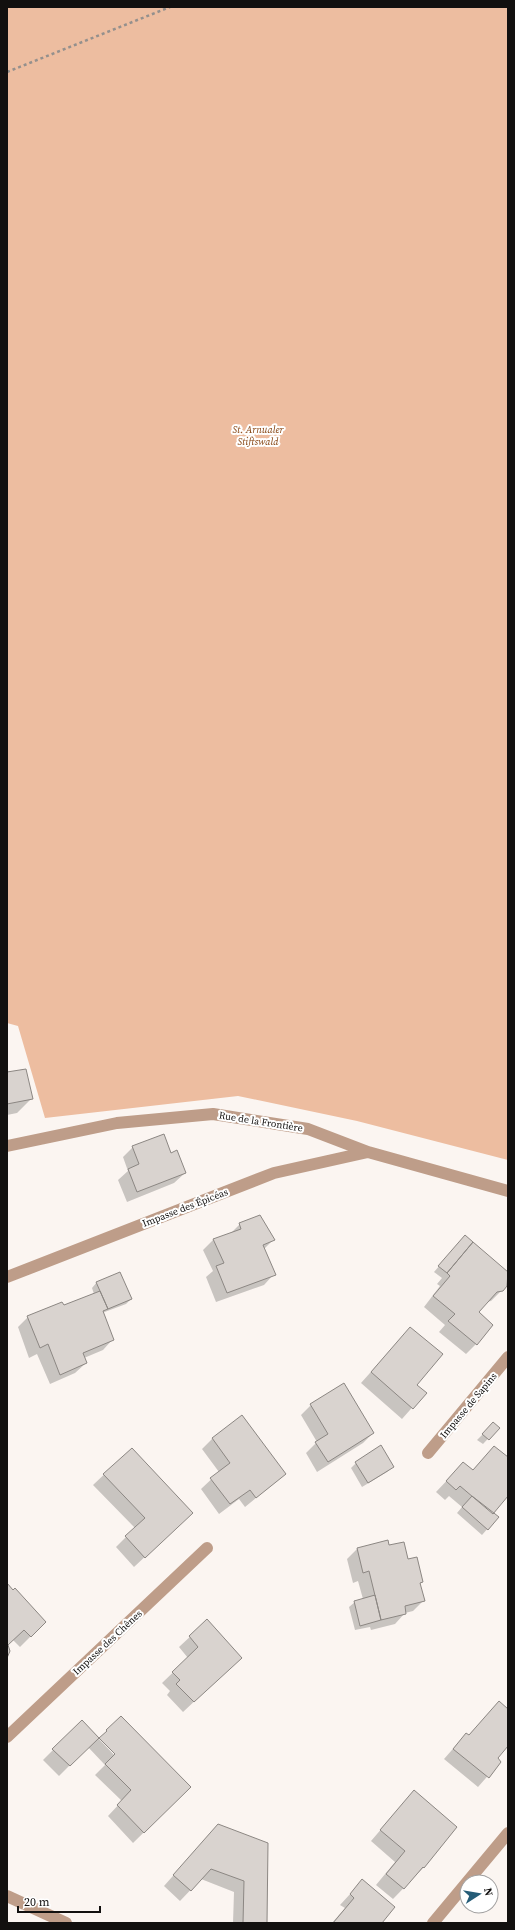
<svg xmlns="http://www.w3.org/2000/svg" width="515" height="1930" font-family="'Source Serif 4',serif">
<style>
.green{fill:#edbda0}
.shadow{fill:#0003}
.building{fill:#d9d3cf;stroke:#8c8783}
.lines{fill:none;stroke-linecap:round;stroke-linejoin:round}
.path{stroke:#94908d;stroke-width:2.5;stroke-dasharray:3 3;stroke-linecap:butt}
.street{stroke:#be9d89;stroke-width:12}
.labels{text-anchor:middle;stroke-width:4;stroke-linejoin:round;paint-order:stroke}
.park-label{font-size:10px;font-style:italic;fill:#84410d;stroke:#fff}
.street-label{font-size:10px;fill:#12100f;stroke:#fff}
</style>
<rect width="100%" height="100%" fill="#fbf5f1"/>
<path class="green" d="M7,7H508V1160L357,1121L238,1096L45,1118L18,1026L7,1023Z"/>
<path class="shadow" d="M7,1073L32,1098L17,1113L7,1115Z
M133,1147L171,1154L185,1173L174,1183L127,1202L118,1180L128,1171L123,1157Z
M240,1224L273,1240L264,1249L274,1274L264,1285L216,1302L206,1277L213,1271L203,1250L213,1240L230,1234Z
M460,1242L505,1270L508,1277L506,1286L491,1301L487,1302L478,1312L476,1344L466,1354L439,1332L445,1325L424,1307L440,1286L437,1284L442,1278L434,1272Z
M97,1282L131,1299L126,1304L102,1313L113,1339L103,1350L84,1358L86,1363L75,1373L50,1384L37,1354L29,1358L18,1327L28,1317L63,1306L94,1294L92,1288Z
M410,1328L415,1385L425,1393L402,1419L361,1383Z
M311,1405L373,1433L363,1443L317,1472L306,1453L317,1442L301,1415Z
M242,1417L285,1474L245,1507L239,1499L219,1514L201,1489L219,1472L202,1449L212,1439Z
M493,1424L498,1428L483,1444L477,1440Z
M494,1447L508,1458V1494L492,1513L497,1518L482,1535L457,1513L462,1507L449,1496L445,1500L436,1492L453,1474L472,1471Z
M131,1449L181,1523L134,1567L116,1547L135,1528L93,1485Z
M356,1463L392,1467L387,1472L362,1487L351,1468Z
M388,1546L408,1560L422,1582L419,1585L423,1601L413,1611L405,1613L395,1624L371,1630L370,1627L355,1630L349,1607L355,1602L363,1599L358,1581L353,1583L347,1559L357,1549Z
M7,1585L45,1622L20,1647L13,1640L7,1645V1657Z
M207,1621L230,1668L183,1712L167,1695L170,1691L162,1683L188,1658L179,1647Z
M499,1702L508,1710V1744L497,1758L500,1762L478,1787L444,1759L466,1734L468,1736Z
M121,1717L190,1787L133,1843L108,1816L122,1801L95,1775L105,1765L88,1747L59,1776L43,1760L82,1721L117,1758L119,1757L100,1738Z
M414,1791L424,1867L393,1899L376,1885L395,1862L371,1841Z
M218,1825L266,1923H233L234,1892L201,1879L180,1901L164,1886Z
M362,1881L380,1923H332L345,1908L340,1905Z"/>
<path class="building" d="M26,1069L33,1099L7,1104V1072Z
M164,1134L171,1153L177,1150L186,1173L137,1192L128,1169L139,1164L132,1146Z
M260,1215L275,1240L263,1245L276,1275L227,1293L216,1266L224,1263L213,1239L241,1229L239,1223Z
M465,1235L473,1242L447,1273L438,1266Z
M473,1242L508,1272L507,1286L503,1291L497,1292L479,1312L493,1325L477,1345L448,1321L455,1314L433,1296L450,1276L447,1273Z
M120,1272L132,1299L108,1309L96,1282Z
M100,1291L108,1309L103,1311L114,1340L83,1353L87,1363L60,1375L48,1344L40,1348L27,1316L62,1302L64,1305Z
M410,1327L443,1354L417,1385L427,1393L413,1409L371,1372Z
M344,1383L374,1433L328,1462L315,1442L328,1434L310,1404Z
M242,1415L286,1474L256,1498L250,1490L230,1504L210,1478L230,1463L212,1438Z
M493,1422L500,1428L489,1440L482,1434Z
M381,1445L394,1467L368,1483L355,1462Z
M494,1446L508,1457V1496L493,1514L460,1486L456,1490L446,1481L463,1462L473,1470Z
M132,1448L193,1513L145,1558L125,1536L145,1518L103,1474Z
M472,1496L499,1517L488,1530L462,1507Z
M388,1540L389,1545L404,1542L408,1559L417,1557L423,1582L420,1583L425,1601L405,1606L406,1614L381,1620L369,1571L363,1573L357,1548Z
M7,1583L13,1590L15,1588L46,1622L31,1637L24,1630L8,1645L10,1651L7,1658Z
M375,1595L381,1620L360,1626L354,1601Z
M207,1619L242,1658L194,1702L176,1684L180,1680L172,1672L198,1647L189,1636Z
M499,1701L508,1709V1746L498,1758L501,1762L489,1778L453,1749L466,1733L469,1735Z
M121,1716L191,1787L144,1833L117,1805L131,1790L105,1764L115,1754L99,1738L107,1731L106,1730Z
M82,1720L99,1738L70,1766L52,1749Z
M414,1790L457,1827L424,1868L423,1867L404,1889L386,1874L405,1851L380,1830Z
M218,1824L268,1843L267,1923H243L244,1881L211,1869L191,1891L173,1875Z
M362,1879L395,1907L382,1923H333L354,1898L350,1894Z"/>
<g class="lines">
<path class="path" d="M7,72L170,7"/>
<path class="street" d="M7,1146L117,1123L213,1114L308,1129L368,1152L508,1191
M7,1277L274,1173L368,1152
M428,1453L508,1357
M7,1737L207,1548
M7,1896L66,1923
M433,1923L508,1833"/>
</g>
<g class="labels">
<g class="park-label">
<text x="258" y="433">St. Arnualer<tspan x="258" dy="12">Stiftswald</tspan></text>
</g>
<g class="street-label">
<text transform="translate(261 1121) rotate(9)" y="4">Rue de la Frontière</text>
<text transform="translate(185 1207) rotate(-21)" y="4">Impasse des Épicéas</text>
<text transform="translate(468 1405) rotate(-50)" y="4">Impasse de Sapins</text>
<text transform="translate(107 1642) rotate(-43)" y="4">Impasse des Chênes</text>
</g>
</g>
<rect width="515" height="1930" fill="none" stroke="#12100f" stroke-width="16"/>
<g transform="translate(479 1894) rotate(78)"><circle r="19" fill="#ffffff" stroke="#a09f9f"/>
<path d="M0-3L7 15L0 10L-7 15Z" fill="#255c77"/>
<text y="-6" font-size="11" font-weight="bold" text-anchor="middle" fill="#12100f">N</text>
</g>
<path d="M18 1906v6h82v-6" fill="none" stroke="#12100f" stroke-width="2"/>
<text x="24" y="1906" font-size="12" fill="#12100f" stroke="#ffffff" stroke-width="3" paint-order="stroke">20 m</text>
</svg>
